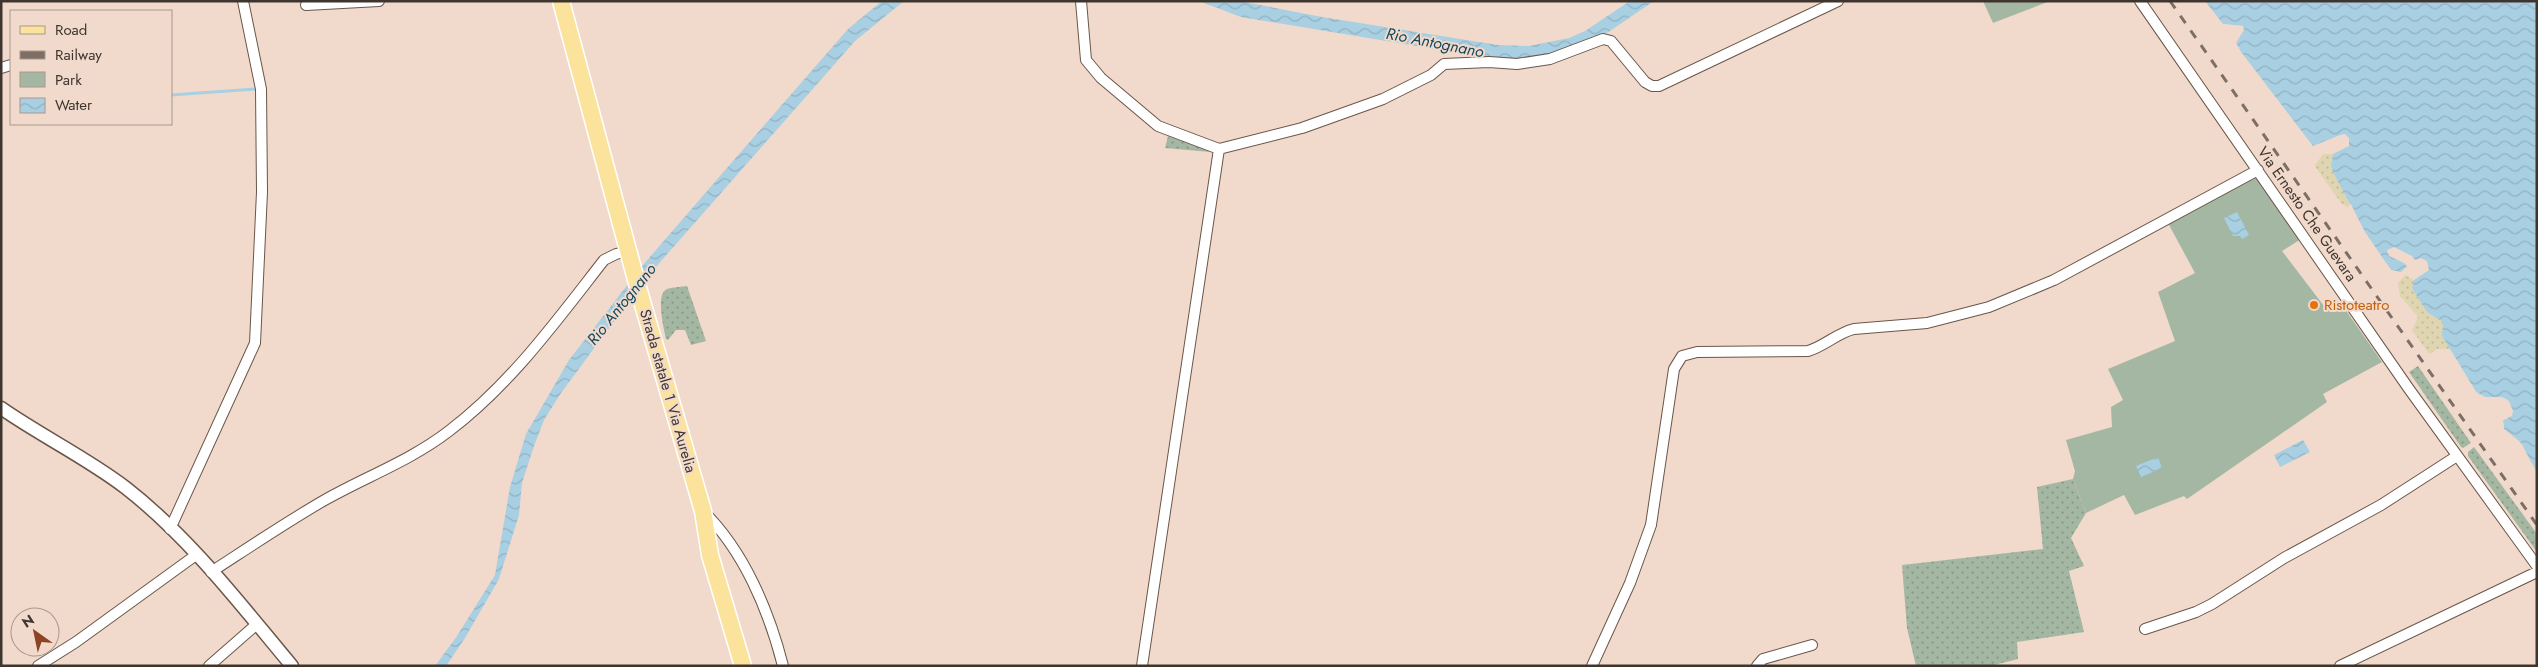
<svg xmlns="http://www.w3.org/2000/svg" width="2538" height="667" font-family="Jost,sans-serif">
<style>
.grass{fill:url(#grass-dots)}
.sand{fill:url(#sand-dots)}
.park{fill:#a4b7a3}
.water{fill:url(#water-waves)}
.pier{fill:#f1dacb}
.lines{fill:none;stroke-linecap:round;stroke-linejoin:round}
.stream{stroke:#a8cfe2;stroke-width:3}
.minor-casing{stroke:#6a564a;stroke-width:12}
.tertiary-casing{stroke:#6a564a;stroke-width:15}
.primary-casing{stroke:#fff;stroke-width:19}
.minor{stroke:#fff;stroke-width:10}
.tertiary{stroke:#fff;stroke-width:12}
.primary{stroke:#fbe39b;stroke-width:16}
.rail{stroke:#7d6f66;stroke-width:3;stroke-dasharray:9 9;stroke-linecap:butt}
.food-dot{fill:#e8710a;stroke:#f1dacb;stroke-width:2}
.labels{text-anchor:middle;stroke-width:4;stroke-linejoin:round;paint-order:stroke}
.street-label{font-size:15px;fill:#3e352f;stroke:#f1dacb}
.food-label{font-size:15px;fill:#c56008;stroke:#f1dacb;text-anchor:start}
.water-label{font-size:16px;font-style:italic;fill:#13475b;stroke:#f1dacb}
</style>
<defs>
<pattern id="grass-dots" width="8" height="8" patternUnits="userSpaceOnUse" patternTransform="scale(1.25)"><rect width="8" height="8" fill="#a4b7a3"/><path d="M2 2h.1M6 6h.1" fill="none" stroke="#879685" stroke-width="1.8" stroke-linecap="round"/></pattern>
<pattern id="sand-dots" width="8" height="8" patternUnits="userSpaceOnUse" patternTransform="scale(1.25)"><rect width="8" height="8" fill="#dfd6b1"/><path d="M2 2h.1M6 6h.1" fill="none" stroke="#c0b899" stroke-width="1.8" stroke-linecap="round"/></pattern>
<pattern id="water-waves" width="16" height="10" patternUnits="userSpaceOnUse" patternTransform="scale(1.25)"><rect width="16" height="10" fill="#a8cfe2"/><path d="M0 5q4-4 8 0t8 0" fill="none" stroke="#92b2c2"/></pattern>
</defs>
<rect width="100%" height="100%" fill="#f1dacb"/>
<path class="grass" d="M1168,136L1207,149L1210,152L1165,148Z
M687,286L706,341L691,345L685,330H676L668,340L666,339C664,329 655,294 667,289C673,287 681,287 687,286Z
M2418,366L2471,443L2463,448L2461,447L2409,372Z
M2474,447L2537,534V552L2468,456V452Z
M2073,479L2086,513L2071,538L2084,566L2069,571L2084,632L2017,642L2018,659L1990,666H1916L1907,628L1902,565L2043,549L2037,487Z"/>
<path class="sand" d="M2323,154H2333L2331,166L2351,204L2347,207L2341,203L2316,168L2315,165Z
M2405,275L2414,280L2412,288L2431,315L2439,318L2443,322L2442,336L2450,349H2438L2429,354L2412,330L2418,317L2400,296L2398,283Z"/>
<path class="park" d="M1983,1H2050L1993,23Z
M2257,175L2301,239L2282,251L2327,310L2340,302L2382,362L2323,394L2327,402L2187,499L2184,496L2135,515L2124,495L2086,513L2073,479L2075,471L2066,440L2112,427L2111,407L2123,400L2108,369L2175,341L2158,292L2195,273L2168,223Z"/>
<path class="water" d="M882,1H904L855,41L647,277L561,393L544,420L534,446L522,483L519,515L499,579L465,638L446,666H435L457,636L495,575L510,487L526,434L569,360L643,265L733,161L848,29Z
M1199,1H1239L1322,17L1498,45L1529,46L1569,38L1585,31L1630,1H1654L1607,33L1552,56L1507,61L1241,17Z
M2205,1H2537V472L2519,441L2504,429L2503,420L2508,418L2513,411L2506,399L2487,398L2476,392L2442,336L2443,322L2427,312L2412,288L2414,280L2429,270L2427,261L2421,258L2415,260L2412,256L2394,247L2387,250L2389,256L2404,263L2407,266L2401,272L2391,270L2365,232L2334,174L2331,166L2333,154L2349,146V138L2345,134L2340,135L2313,146L2241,52L2236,43L2243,26L2222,24Z
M2237,212L2249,235L2242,239L2240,236H2233L2224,218Z
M2303,440L2310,452L2280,467L2274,455Z
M2158,457L2162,468L2141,477L2136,466Z"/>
<path class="pier" d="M2203,1H2205L2223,24L2243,26L2244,30L2236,43L2241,52L2314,149L2309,146L2238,54L2234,43L2241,28L2221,26Z
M2351,204L2365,233L2386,264L2392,270L2403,274L2390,272L2384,265L2363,234L2349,205Z
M2447,349H2450L2476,392L2483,397H2502L2509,401L2513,411L2512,416L2503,420L2504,429L2522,444L2537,475L2517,443L2501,430L2500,418L2510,415L2511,411L2507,403L2501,400L2483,399L2475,393Z"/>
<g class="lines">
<path class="stream" d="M171,95L257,89"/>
<g class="minor-casing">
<path id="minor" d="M1081,1L1086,60L1101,78L1158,126L1219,149L1302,128L1383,99L1431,75L1444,64L1489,62L1517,64L1550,59L1603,39L1611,41L1645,82L1652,86H1659L1838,1
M2140,1L2409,389L2537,566
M306,5L379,1
M1,68L11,65
M703,511C744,551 769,611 783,666
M170,529L255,343L262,192L261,89L243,1
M211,572C248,548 285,523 323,501C365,477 410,461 449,431C511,384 557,320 604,260L616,254L629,251
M2145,629L2196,612L2212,604L2284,558L2381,505L2457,456
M38,666L76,642L196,555
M209,666L257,624
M1142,666L1219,149
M1592,666L1630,583L1651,525L1674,369L1682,356L1697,352L1808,351C1825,346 1837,333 1854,329L1927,323L1989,307L2054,280L2258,170
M1757,666L1763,659L1812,645
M2340,666L2537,572"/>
</g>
<g class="tertiary-casing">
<path id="tertiary" d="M1,408C41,436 87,458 126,488C189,537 241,605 292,666"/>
</g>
<g class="primary-casing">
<path id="primary" d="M561,1L639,291L703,511L710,555L743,666"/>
</g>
<use href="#minor" class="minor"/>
<use href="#tertiary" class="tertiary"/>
<use href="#primary" class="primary"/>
<path class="rail" d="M2170,1L2537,525"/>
</g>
<circle class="food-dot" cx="2314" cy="305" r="5"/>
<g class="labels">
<g class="street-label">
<text transform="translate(2307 214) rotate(55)" y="5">Via Ernesto Che Guevara</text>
<text transform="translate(668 391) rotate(74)" y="5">Strada statale 1 Via Aurelia</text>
</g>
<g class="food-label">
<text x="2324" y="310">Ristoteatro</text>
</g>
<g class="water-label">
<text transform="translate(1435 42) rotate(11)" y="6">Rio Antognano</text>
<text transform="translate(621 304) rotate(-51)" y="6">Rio Antognano</text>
</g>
</g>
<rect width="2538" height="667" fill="none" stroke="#3e352f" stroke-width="5"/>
<rect x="10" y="10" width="162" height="115" fill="#f1dacb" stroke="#a9988d"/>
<rect x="20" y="26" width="25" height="8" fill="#fbe39b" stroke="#a9988d"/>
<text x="55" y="35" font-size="15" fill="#3e352f">Road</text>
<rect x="20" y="51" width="25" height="8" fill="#7d6f66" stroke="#a9988d"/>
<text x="55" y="60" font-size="15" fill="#3e352f">Railway</text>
<rect x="20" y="72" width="25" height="15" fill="#a4b7a3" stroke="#a9988d"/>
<text x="55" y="85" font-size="15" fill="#3e352f">Park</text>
<rect x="20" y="98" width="25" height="15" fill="url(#water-waves)" stroke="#a9988d"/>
<text x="55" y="110" font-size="15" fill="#3e352f">Water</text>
<g transform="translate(35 632) rotate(327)"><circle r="24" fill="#f1dacb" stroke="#a9988d"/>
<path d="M0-4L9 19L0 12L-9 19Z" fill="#8c4424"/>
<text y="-8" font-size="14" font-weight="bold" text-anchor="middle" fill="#3e352f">N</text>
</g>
</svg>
